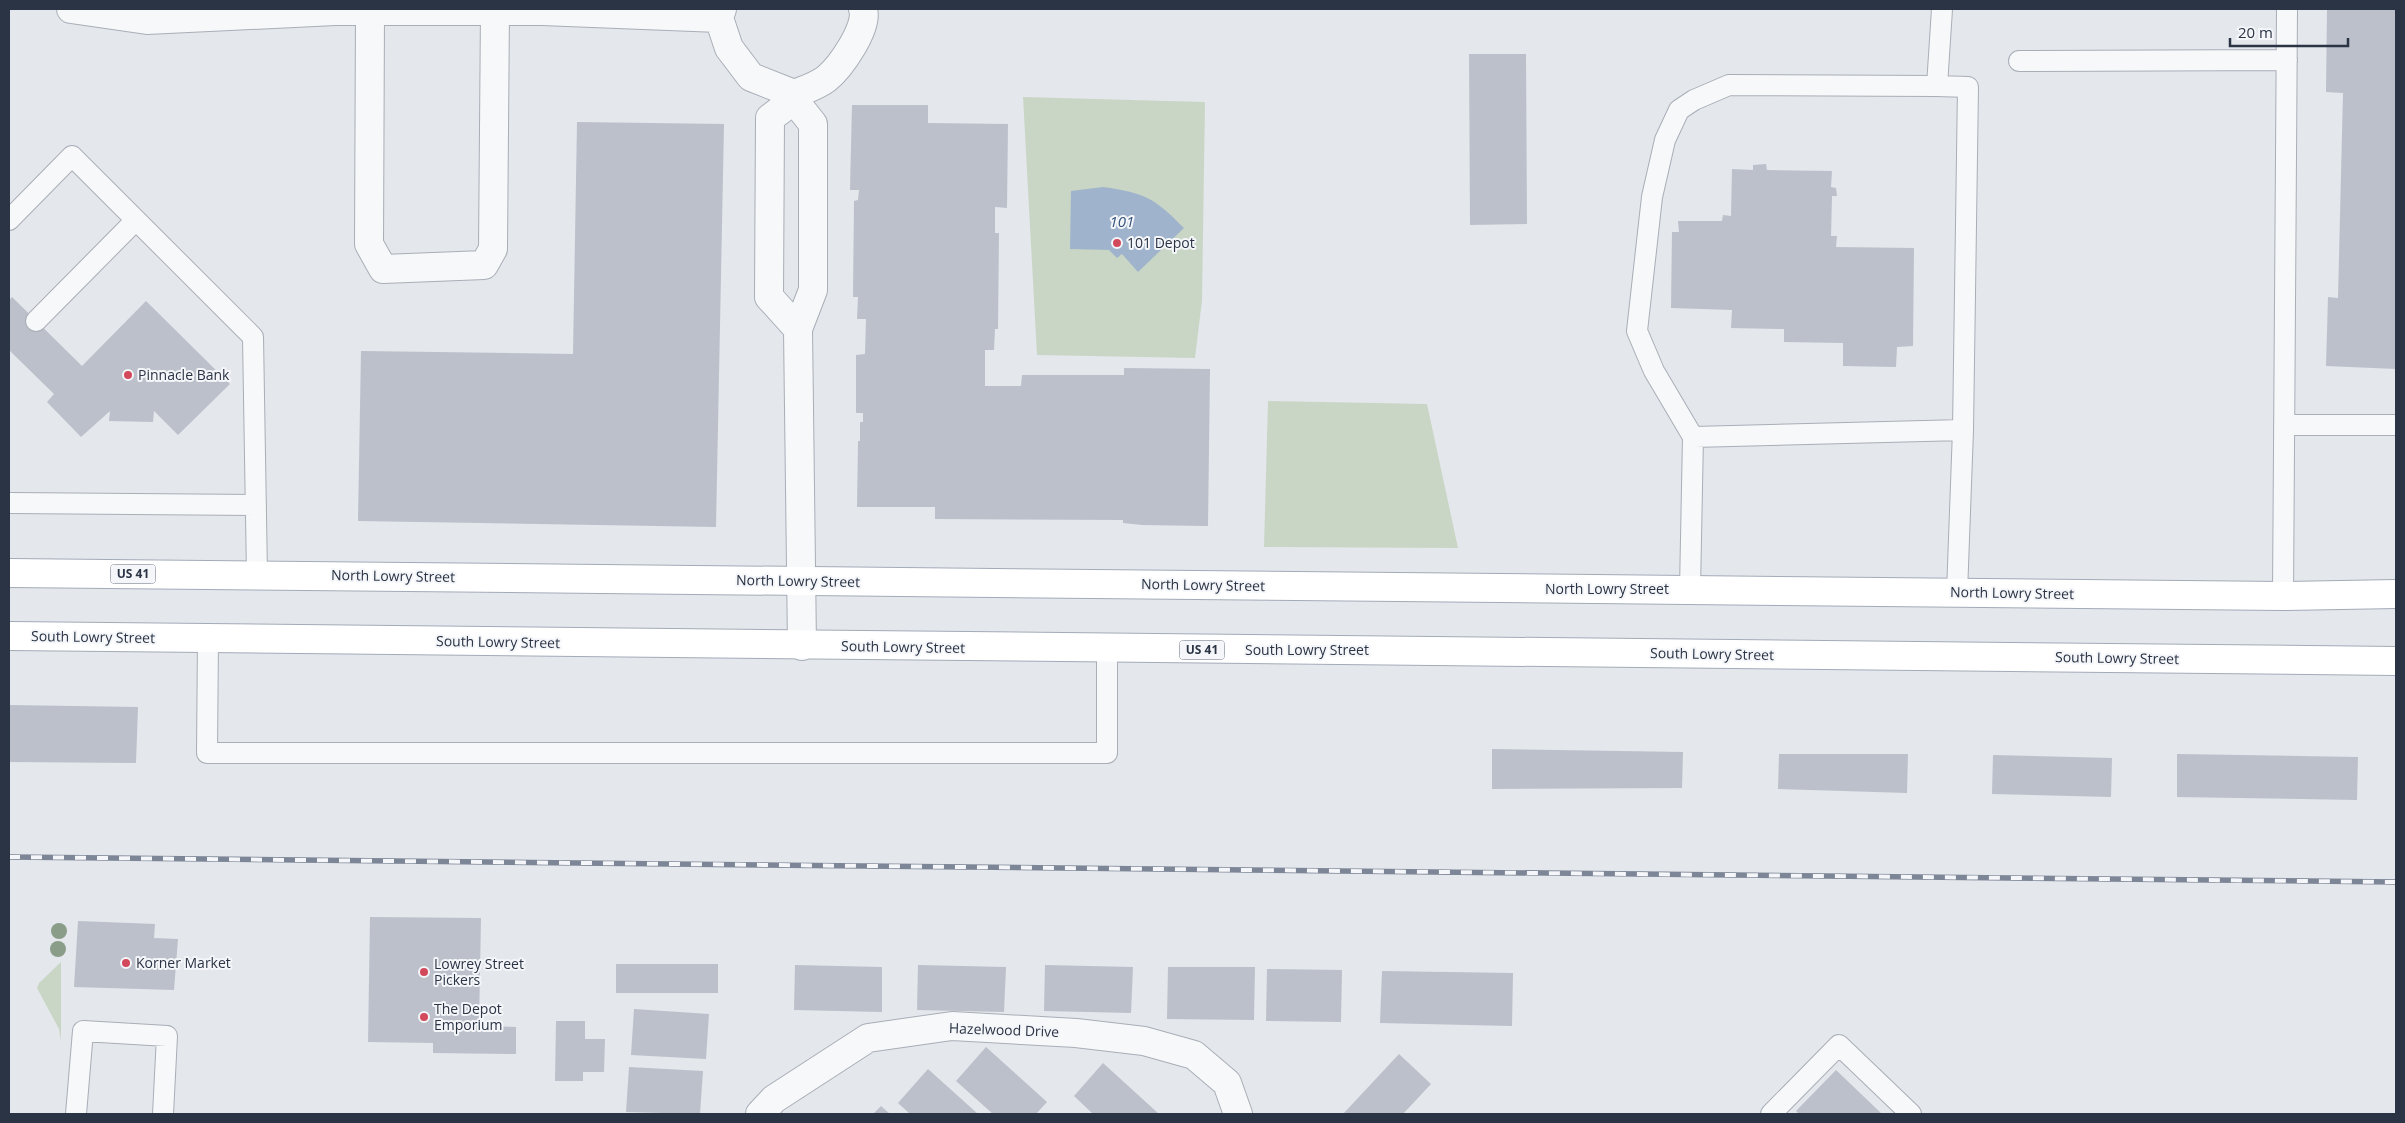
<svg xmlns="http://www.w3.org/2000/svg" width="2405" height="1123" font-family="'Open Sans',sans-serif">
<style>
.green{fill:#c9d6c5}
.water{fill:#9fb4cc}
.building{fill:#bbc0ca}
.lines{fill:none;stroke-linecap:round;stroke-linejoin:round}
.service-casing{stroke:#a9aeb7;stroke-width:22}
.minor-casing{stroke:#a9aeb7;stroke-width:30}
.primary-casing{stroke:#a3abb8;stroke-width:30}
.service{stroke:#f7f8fa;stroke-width:20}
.minor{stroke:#f7f8fa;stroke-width:28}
.primary{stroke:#fff;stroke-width:28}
.rail-casing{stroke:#7d8696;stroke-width:5.5}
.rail{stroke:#f4f6f9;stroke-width:4;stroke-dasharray:11;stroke-linecap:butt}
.tree{fill:#899d89}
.poi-dot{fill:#d1495b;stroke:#f4f6f9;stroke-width:2}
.labels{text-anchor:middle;stroke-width:4;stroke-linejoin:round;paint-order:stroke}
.shield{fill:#f4f6f9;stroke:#676e7b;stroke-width:1}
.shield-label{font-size:12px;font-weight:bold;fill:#2b3445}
.poi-label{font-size:14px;fill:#2b3445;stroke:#f4f6f9;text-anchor:start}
.street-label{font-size:14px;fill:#2b3445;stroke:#f4f6f9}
.water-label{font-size:15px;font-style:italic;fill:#34527a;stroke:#f4f6f9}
</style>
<rect width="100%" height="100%" fill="#e4e7ec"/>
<path class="green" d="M1023,97L1205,102L1202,300L1195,358L1037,355Z
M1268,401L1427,404L1458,548L1264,547Z
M61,962V1041L59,1029L37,988L39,983Z"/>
<path class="water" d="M1103,187C1146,193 1154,198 1184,228L1138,272L1122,254L1117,258L1109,250L1070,249L1071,191Z"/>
<path class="building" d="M2327,9H2396V369L2326,366L2328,297L2338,298L2343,93L2326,92Z
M1469,54H1526L1527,224L1470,225Z
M852,105H928V123L1008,124L1007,208L995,207V233H999L998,329H995L994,350H985V386H1021L1022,375H1124V368L1210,369L1208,526L1142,525L1123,523V520L935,519V507H857L858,441H860V422H863V413H856V355L865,354L866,319H857L858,297H853L854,201L858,200L859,190H850Z
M577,122L724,124L716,527L358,521L361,351L573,354Z
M1766,164L1767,170L1832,171L1831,187L1836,188L1837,196H1832L1831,236H1837L1836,247L1914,248L1913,346L1897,347L1896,367L1843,366V343L1784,342V329L1731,328L1732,310L1671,308L1672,232H1679L1678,221H1722L1723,215L1731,216L1732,169L1753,170V165Z
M12,297L82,366L146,301L230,384L178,435L154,411L153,422L109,421L110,411L81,437L47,402L54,394L9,350V300Z
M9,705L138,707L136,763L9,762Z
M1492,749L1683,752L1682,788L1492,789Z
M1779,754H1908L1907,793L1778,789Z
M2177,754L2358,757L2357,800L2177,797Z
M1993,755L2112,758L2111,797L1992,794Z
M370,917L481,918L479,1026L516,1027V1054L433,1053V1043L368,1042Z
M78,921L155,924L154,938L178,939L174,990L74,987Z
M616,964H718V993H616Z
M795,965L882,967V1012L794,1010Z
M918,965L1006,967L1004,1012L917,1010Z
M1045,965L1133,967L1131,1013L1044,1011Z
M1168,967H1255L1254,1020L1167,1019Z
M1267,969L1342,970L1341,1022L1266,1021Z
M1382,971L1513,973L1512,1026L1380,1023Z
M634,1009L709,1014L706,1059L631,1055Z
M556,1021H585V1039H605L604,1072H583V1081H555Z
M986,1047L1047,1102L1036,1114H993L956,1081Z
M1399,1054L1431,1084L1403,1114H1343Z
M1103,1063L1159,1114H1093L1074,1096Z
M629,1067L703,1071L700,1114L626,1112Z
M928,1069L978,1114H910L898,1103Z
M1836,1070L1882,1114H1799L1796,1111Z
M881,1106L890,1114H873Z"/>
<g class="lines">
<g class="service-casing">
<path id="service" d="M2019,61L2287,60
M1937,86L1942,9
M9,220L72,156L253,337L257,575
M36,321L136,220
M2284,425H2396
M1693,437L1963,430
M9,503L256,505
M1690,589L1693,437L1654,371L1637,331L1652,197L1665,140L1679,110L1694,100L1729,85L1937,86L1968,87L1963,430L1957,593
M2283,596L2287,9
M208,639L207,753H1107V649
M76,1114L83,1031L167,1036L163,1114
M1771,1114L1839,1045L1911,1114"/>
</g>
<g class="minor-casing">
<path id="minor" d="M71,9L147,20L335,11H542L719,18
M722,9L719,18L729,48L751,77L794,94C804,90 817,86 826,79C840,68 869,27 863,9
M370,12L369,244L383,269L484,265L493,249L495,9
M794,94V100L813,124V290L798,329L802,646
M794,94V100L770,118L769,297L798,329
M760,1114L774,1099L868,1038L952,1026L1076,1033L1144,1041L1194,1055L1227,1083L1238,1114"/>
</g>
<g class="primary-casing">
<path id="primary" d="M9,573L2283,596L2396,594
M9,636L2396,661"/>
</g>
<use href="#service" class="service"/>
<use href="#minor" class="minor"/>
<use href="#primary" class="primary"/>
<g class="rail-casing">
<path id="rail" d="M9,857L2396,882"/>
</g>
<use href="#rail" class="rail"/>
</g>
<g class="tree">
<circle cx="59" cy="931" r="8"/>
<circle cx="58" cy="949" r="8"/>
</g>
<g class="poi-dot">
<circle cx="1117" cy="243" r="5"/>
<circle cx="128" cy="375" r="5"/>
<circle cx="126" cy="963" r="5"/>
<circle cx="424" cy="972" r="5"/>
<circle cx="424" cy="1017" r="5"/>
</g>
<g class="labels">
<g class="shield">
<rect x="110.5" y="564.5" width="45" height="19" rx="4"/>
<rect x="1179.5" y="640.5" width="45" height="19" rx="4"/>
</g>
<g class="shield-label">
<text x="133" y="578">US 41</text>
<text x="1202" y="654">US 41</text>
</g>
<g class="poi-label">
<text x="1127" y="248">101 Depot</text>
<text x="138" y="380">Pinnacle Bank</text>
<text x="136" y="968">Korner Market</text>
<text x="434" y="969">Lowrey Street<tspan x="434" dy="16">Pickers</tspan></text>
<text x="434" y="1014">The Depot<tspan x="434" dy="16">Emporium</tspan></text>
</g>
<g class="street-label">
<text transform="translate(393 576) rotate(1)" y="5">North Lowry Street</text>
<text transform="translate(798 581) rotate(1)" y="5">North Lowry Street</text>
<text transform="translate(1203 585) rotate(1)" y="5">North Lowry Street</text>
<text x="1607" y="594">North Lowry Street</text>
<text transform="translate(2012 593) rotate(1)" y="5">North Lowry Street</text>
<text transform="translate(93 637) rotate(1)" y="5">South Lowry Street</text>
<text transform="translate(498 642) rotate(1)" y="5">South Lowry Street</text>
<text transform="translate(903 647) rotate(1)" y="5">South Lowry Street</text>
<text x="1307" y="655">South Lowry Street</text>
<text transform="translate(1712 654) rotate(1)" y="5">South Lowry Street</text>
<text transform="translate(2117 658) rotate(1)" y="5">South Lowry Street</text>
<text transform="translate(1004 1030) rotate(2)" y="5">Hazelwood Drive</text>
</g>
<g class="water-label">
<text x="1122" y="227">101</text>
</g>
</g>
<rect width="2405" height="1123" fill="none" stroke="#2b3445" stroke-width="20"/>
<path d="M2230 38v8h118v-8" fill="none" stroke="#2b3445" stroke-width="2.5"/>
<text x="2238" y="38" font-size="15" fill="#2b3445" stroke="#f4f6f9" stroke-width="4" paint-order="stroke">20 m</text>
</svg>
